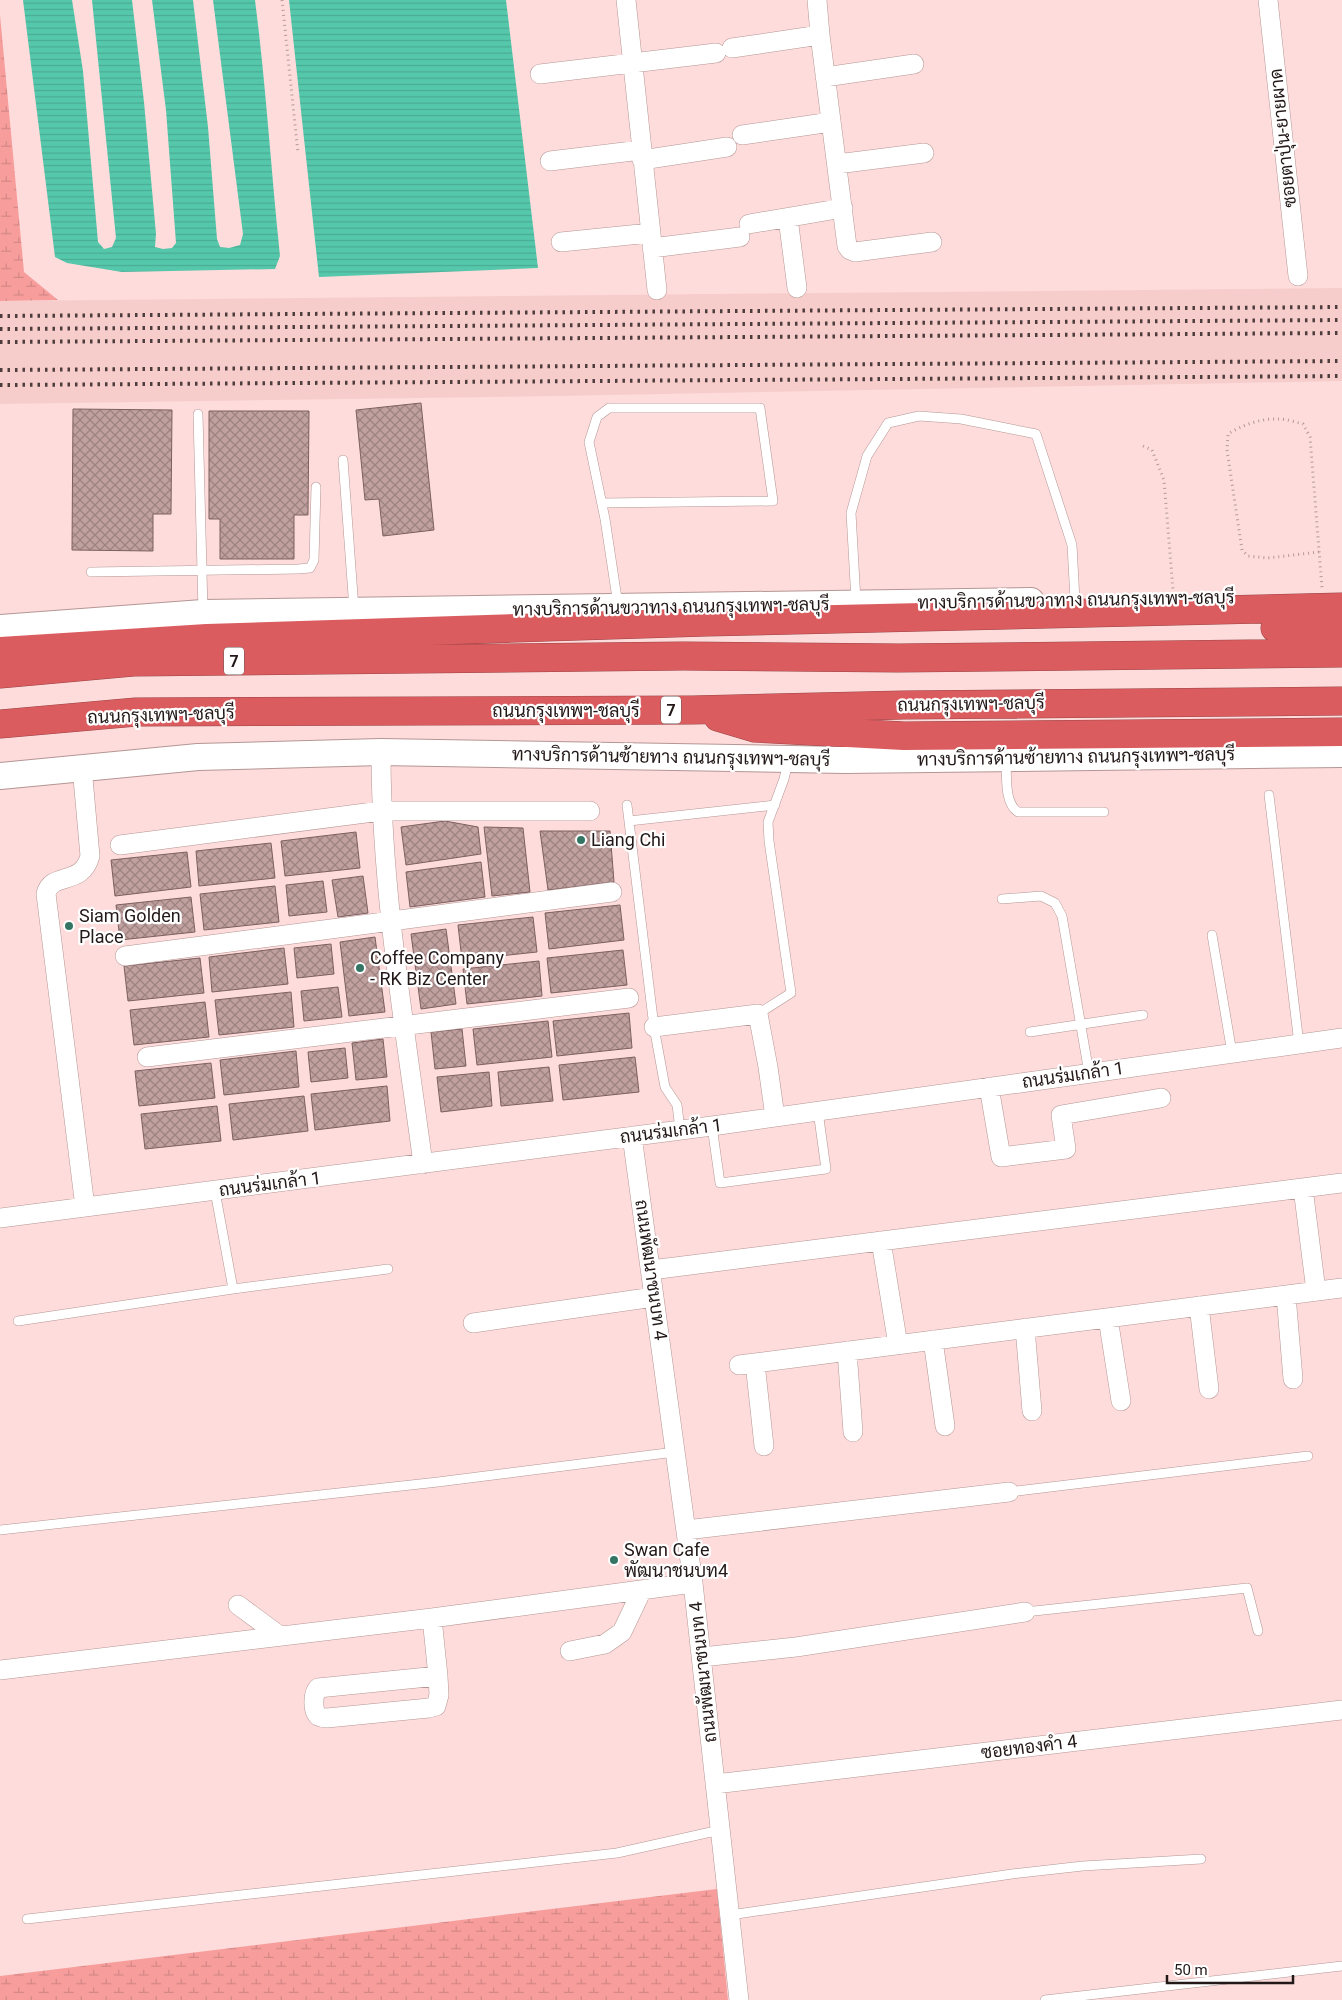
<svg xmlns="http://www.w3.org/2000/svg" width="1342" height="2000" font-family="Roboto,Sarabun,sans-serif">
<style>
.built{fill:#f6cdcb}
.wetland{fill:url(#wetland-marsh)}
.water{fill:url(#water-rules)}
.building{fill:url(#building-cross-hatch);stroke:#7c605f}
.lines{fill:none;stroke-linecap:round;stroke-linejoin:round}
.service-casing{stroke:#b49694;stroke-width:10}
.minor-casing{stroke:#b49694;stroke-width:20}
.secondary-casing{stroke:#b49694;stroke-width:28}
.motorway-casing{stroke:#9a4446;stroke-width:29}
.path{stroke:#b39a99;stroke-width:3;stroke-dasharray:1 4;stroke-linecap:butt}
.service{stroke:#fff;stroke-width:9}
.minor{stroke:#fff;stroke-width:19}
.secondary{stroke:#fff;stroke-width:26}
.motorway{stroke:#da5c5f;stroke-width:28}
.rail{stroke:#4c3d3c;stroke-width:4;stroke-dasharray:2.5 5;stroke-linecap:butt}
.poi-dot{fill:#347564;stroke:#fff;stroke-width:2}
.labels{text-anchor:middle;stroke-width:4.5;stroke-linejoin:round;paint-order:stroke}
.shield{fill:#fff;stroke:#655d5d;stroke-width:1}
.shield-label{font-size:16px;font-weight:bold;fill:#231818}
.street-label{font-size:18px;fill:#231818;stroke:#fff}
.poi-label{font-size:18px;fill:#231818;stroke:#fff;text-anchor:start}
</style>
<defs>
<pattern id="wetland-marsh" width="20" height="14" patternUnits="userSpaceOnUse" patternTransform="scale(1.25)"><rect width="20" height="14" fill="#f79e9c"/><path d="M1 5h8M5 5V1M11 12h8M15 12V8" fill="none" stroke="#d38786"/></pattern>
<pattern id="water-rules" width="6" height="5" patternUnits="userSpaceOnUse" patternTransform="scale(1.25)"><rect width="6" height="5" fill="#55c8ac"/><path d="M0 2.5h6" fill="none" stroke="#4aab93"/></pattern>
<pattern id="building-cross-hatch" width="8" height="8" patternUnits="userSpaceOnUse" patternTransform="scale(1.25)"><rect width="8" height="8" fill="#c0a1a0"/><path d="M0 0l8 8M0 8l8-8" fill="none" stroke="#9c8281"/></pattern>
</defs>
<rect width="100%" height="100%" fill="#fddcdb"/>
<path class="built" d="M1342,288V381L559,396L0,404V301Z"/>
<path class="wetland" d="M0,15L24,272L58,300L0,301Z
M717,1889L728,2000H0V1976Z"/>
<path class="water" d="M23,0H72L83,71L98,242L104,249L112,247L116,238L92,0H132L144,102L156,234L155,247L163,249L172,248L176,243L166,110L152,0H193L208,127L217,239L220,247L229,248L240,245L243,234L213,0H255C266,85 271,170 280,256L275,269L122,272L67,263L55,257Z
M289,0H506L538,268L319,277Z"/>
<path class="building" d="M421,403L434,530L383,536L379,499L365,500L356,410Z
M73,409L172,410L171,514H153V551L72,550Z
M209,411H309L308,515H294V559H220V519H209Z
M445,821L478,827L481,854L406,865L401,827Z
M484,827L523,828L530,892L492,896Z
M540,831H610L614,882L548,890Z
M356,832L360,868L285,876L281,841Z
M271,843L275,878L199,886L196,851Z
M187,852L191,887L115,896L111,860Z
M481,862L485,897L410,907L406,872Z
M363,876L368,913L338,917L332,880Z
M323,881L327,912L289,916L286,885Z
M275,886L279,922L204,930L200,894Z
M191,897L195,932L120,940L116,905Z
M620,905L624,940L549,949L545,913Z
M533,917L537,952L462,960L458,925Z
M446,929L456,1004L421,1009L411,934Z
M375,937L385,1012L349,1016L340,942Z
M331,944L334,974L297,978L294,948Z
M284,948L288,984L212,992L209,957Z
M623,950L627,985L551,993L547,958Z
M200,958L204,993L128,1001L124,966Z
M539,961L542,996L467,1004L463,969Z
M338,987L342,1017L304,1021L301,991Z
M291,992L294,1027L219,1035L215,1000Z
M205,1002L209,1037L134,1045L130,1010Z
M629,1013L632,1048L557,1056L553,1021Z
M548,1021L552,1057L477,1065L473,1029Z
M462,1029L466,1066L435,1069L431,1032Z
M383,1039L387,1077L356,1080L352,1043Z
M345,1048L348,1078L311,1082L308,1052Z
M296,1051L299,1087L224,1095L220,1060Z
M635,1057L639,1092L563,1100L559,1065Z
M211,1063L215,1098L139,1106L135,1071Z
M549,1067L553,1101L501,1106L498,1072Z
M489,1072L492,1106L441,1112L437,1077Z
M387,1086L390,1121L315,1130L311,1094Z
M304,1096L308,1131L233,1140L229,1104Z
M217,1106L221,1141L145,1149L141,1114Z"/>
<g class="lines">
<g class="service-casing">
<path id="service" d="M198,414L203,611
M343,460L354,609
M602,503L773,501L760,408H609L597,417L589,442L605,519L618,605
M91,572L298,569L310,568L314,560L316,487
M856,601L851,513L867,456L888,423L919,416L961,419L1036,434L1072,545L1075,600
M1006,761C1007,776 1004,803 1018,812H1104
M1269,795L1299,1044
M627,805L654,1027L665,1087L677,1105L680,1129
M629,821L775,805
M1002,899L1041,896L1055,903L1062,916L1089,1073
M1212,935L1232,1053
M758,1014L791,993L769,841L768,822L784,779L788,762
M1030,1032L1143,1015
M712,1126L720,1183L826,1169L818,1111
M215,1191L233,1289
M18,1321L233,1289L388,1269
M1009,1492L1308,1456
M0,1530L438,1482L675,1452
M1025,1612L1247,1588L1258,1631
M730,1915L1012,1874L1083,1866L1201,1859
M27,1919L617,1853L720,1830
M1045,2000L1342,1966"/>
</g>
<g class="minor-casing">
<path id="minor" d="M626,0L657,290
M817,0L820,35L847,246L850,250L855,252L932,242
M1268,0L1298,276
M732,48L820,35
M540,74L716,53
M825,77L914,64
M742,135L831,122
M642,160L727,147
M550,161L641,150
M837,164L924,153
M788,218L797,288
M749,224L843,208
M561,242L650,233
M652,248L740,237
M381,752C381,890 405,1028 423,1164
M82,767L90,856C82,887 51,871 46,894L85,1207
M120,845L381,811H590
M125,956L612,892
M654,1027L758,1014L768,1067L775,1117
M147,1057L629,998
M989,1087L1001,1157L1066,1149L1061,1115L1161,1098
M632,1136L693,1583L739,2000
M1303,1188L1316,1291
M0,1218L712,1126L1342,1038
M881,1241L898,1345
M651,1270L1342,1183
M1286,1295L1293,1379
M1199,1306L1209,1389
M1108,1318L1121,1401
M473,1323L654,1297
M1025,1328L1032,1411
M933,1340L945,1426
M847,1351L853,1432
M755,1363L764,1446
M739,1365L1342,1288
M686,1530L1009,1492
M238,1605L280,1636
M432,1618L438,1676
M570,1651L605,1644L622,1632L642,1590
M702,1657L796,1647L1025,1612
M0,1670L432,1618L693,1583
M438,1676L439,1695L436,1706L429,1708L327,1718C324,1718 320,1717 318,1716C312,1710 313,1693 318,1688Z
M715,1784L1342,1710"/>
</g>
<g class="secondary-casing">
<path id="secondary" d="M0,628L203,613L1031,601
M0,776L198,757L381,752L844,760L1342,754"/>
</g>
<g class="motorway-casing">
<path id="motorway" d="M1275,628L1342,627
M0,651L207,638L706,622L1342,607
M0,674L133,662L683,656L899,658L1342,653
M718,717L755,728L904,736L1342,732
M0,724L136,712L693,710L904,705L1342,701"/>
</g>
<path class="path" d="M282,0L298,153
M1143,446L1152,450L1164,480L1173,590
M1319,552L1268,558L1248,556L1242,550L1227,450L1228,434C1242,425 1262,418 1279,419C1286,419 1295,422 1303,424L1310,437L1322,588"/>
<use href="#service" class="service"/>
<use href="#minor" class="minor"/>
<use href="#secondary" class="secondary"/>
<use href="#motorway" class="motorway"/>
<path class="rail" d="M0,316L1342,307
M0,329L1342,320
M0,342L1342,333
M0,370L1342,361
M0,385L1342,376"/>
</g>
<g class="poi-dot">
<circle cx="581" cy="840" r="5"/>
<circle cx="69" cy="926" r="5"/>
<circle cx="360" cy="968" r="5"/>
<circle cx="614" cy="1560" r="5"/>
</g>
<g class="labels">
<g class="shield">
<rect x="224" y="647.5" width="20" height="27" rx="4"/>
<rect x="661" y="696.5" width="20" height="27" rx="4"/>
</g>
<g class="shield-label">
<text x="234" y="667">7</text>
<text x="671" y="716">7</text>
</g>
<g class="street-label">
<text transform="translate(1283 138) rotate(-96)" y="6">ซอยตาปุ่น-ยายผาด</text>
<text transform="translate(1076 600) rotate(-1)" y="6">ทางบริการด้านขวาทาง ถนนกรุงเทพฯ-ชลบุรี</text>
<text transform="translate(671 607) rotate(-1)" y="6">ทางบริการด้านขวาทาง ถนนกรุงเทพฯ-ชลบุรี</text>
<text transform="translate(971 704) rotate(-1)" y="6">ถนนกรุงเทพฯ-ชลบุรี</text>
<text x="566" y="717">ถนนกรุงเทพฯ-ชลบุรี</text>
<text transform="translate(161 715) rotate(-2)" y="6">ถนนกรุงเทพฯ-ชลบุรี</text>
<text transform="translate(671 757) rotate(1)" y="6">ทางบริการด้านซ้ายทาง ถนนกรุงเทพฯ-ชลบุรี</text>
<text transform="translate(1076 757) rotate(-1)" y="6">ทางบริการด้านซ้ายทาง ถนนกรุงเทพฯ-ชลบุรี</text>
<text transform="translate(1073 1075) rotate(-8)" y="6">ถนนร่มเกล้า 1</text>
<text transform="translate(671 1131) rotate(-7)" y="6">ถนนร่มเกล้า 1</text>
<text transform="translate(270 1184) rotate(-7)" y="6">ถนนร่มเกล้า 1</text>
<text transform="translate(651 1270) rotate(82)" y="6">ถนนพัฒนาชนบท 4</text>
<text transform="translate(703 1672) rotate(-96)" y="6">ถนนพัฒนาชนบท 4</text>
<text transform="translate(1029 1747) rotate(-7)" y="6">ซอยทองคำ 4</text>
</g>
<g class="poi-label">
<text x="591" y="846">Liang Chi</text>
<text x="79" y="922">Siam Golden<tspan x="79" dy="21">Place</tspan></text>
<text x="370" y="964">Coffee Company<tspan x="370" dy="21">- RK Biz Center</tspan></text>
<text x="624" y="1556">Swan Cafe<tspan x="624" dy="21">พัฒนาชนบท4</tspan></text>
</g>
</g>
<path d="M1167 1975v8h126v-8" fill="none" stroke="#231818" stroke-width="2.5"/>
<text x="1174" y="1975" font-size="15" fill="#231818" stroke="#ffffff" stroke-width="4" paint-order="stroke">50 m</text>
</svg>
